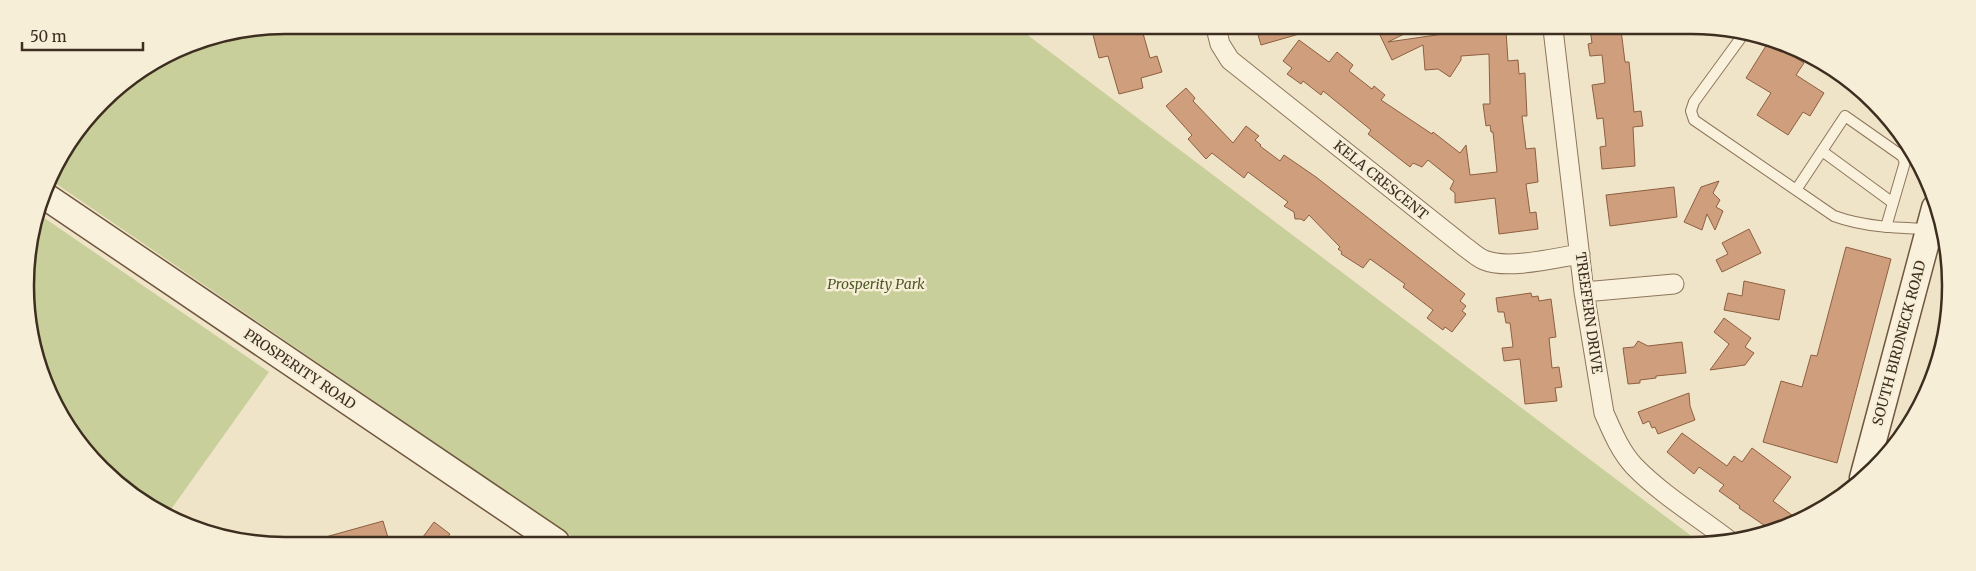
<svg xmlns="http://www.w3.org/2000/svg" width="1976" height="571" font-family="Merriweather,serif">
<style>
.green{fill:#c9cf9b}
.building{fill:#cf9f7d;stroke:#8d5f41}
.lines{fill:none;stroke-linecap:round;stroke-linejoin:round}
.lane-casing{stroke:#8d765c;stroke-width:12}
.street-casing{stroke:#8d765c;stroke-width:21}
.secondary-casing{stroke:#6f573f;stroke-width:29}
.lane{stroke:#faf1dc;stroke-width:10}
.street{stroke:#faf1dc;stroke-width:19}
.secondary{stroke:#faf1dc;stroke-width:26}
.labels{text-anchor:middle;stroke-width:5;stroke-linejoin:round;paint-order:stroke}
.street-label{font-size:14px;fill:#3d2e20;stroke:#f7eed8}
.park-label{font-size:14px;font-style:italic;fill:#4d5a26;stroke:#f7eed8}
.rim{fill:none;stroke:#3d2e20;stroke-width:2.5}
</style>
<rect width="100%" height="100%" fill="#f0e4c8"/>
<path class="green" d="M285,25L1017,27L1702,544L580,542L49,179L52,171L114,90L186,45Z
M40,215L269,372L167,515L155,511L79,444L34,353L26,268Z"/>
<path class="building" d="M1104,28H1139L1140,31L1142,30L1150,58L1157,56L1162,72L1141,78L1143,88L1119,94L1108,56L1099,58L1092,31Z
M1256,28H1305L1306,32L1261,45Z
M1377,29H1414L1388,42L1457,32L1506,31L1508,61L1518,60L1519,74L1525,73L1527,116H1522L1526,149L1535,148L1538,182L1526,184L1530,213L1536,212L1538,229L1499,234L1495,198L1455,203V193L1450,189L1454,181L1428,160L1422,167L1413,163L1410,167L1368,134L1371,130L1327,94L1323,91L1321,95L1303,81L1301,84L1287,74L1292,68L1283,61L1299,40L1329,62L1337,52L1353,65L1349,71L1372,89L1374,86L1385,95L1381,100L1432,134L1433,132L1460,153L1466,145L1470,175L1497,172L1493,132H1491L1490,125L1486,126L1483,104H1490L1489,54L1461,56V60L1450,77L1438,69L1425,70L1423,45L1392,60Z
M1590,29L1621,30L1625,62H1629L1634,112L1641,111L1643,126L1633,127L1635,166L1602,169L1600,147L1606,146L1603,118L1597,119L1592,85L1605,83L1602,55L1590,56L1588,44L1592,43Z
M1769,41L1804,63L1796,75L1824,93L1810,116L1803,112L1788,135L1757,115L1771,93L1746,78Z
M1186,88L1195,98L1193,101L1233,143L1246,126L1259,136L1255,140L1261,145L1260,146L1280,161L1284,155L1316,177L1465,294L1460,301L1466,306L1462,311L1466,314L1452,332L1445,327L1443,330L1427,318L1433,310L1403,287L1405,284L1370,259L1363,268L1341,254L1342,252L1338,249L1340,247L1309,215L1304,221L1301,219H1295L1294,212L1284,206L1288,202L1248,172L1244,178L1212,153L1206,159L1188,139L1192,135L1166,106Z
M1719,181L1713,193L1720,200L1716,207L1723,211L1715,230L1707,214L1702,230L1684,222L1701,187Z
M1674,187L1677,217L1610,226L1606,195Z
M1749,229L1761,253L1722,272L1716,260L1728,254L1722,243Z
M1846,247L1891,259L1837,463L1763,442L1781,381L1802,387L1811,355L1817,356Z
M1744,281L1785,290L1779,320L1724,310L1728,293L1742,296Z
M1531,293L1532,297L1538,296L1539,301L1551,299L1556,337L1549,338L1552,368L1559,367L1562,387L1555,388L1557,401L1525,404L1520,359L1504,361L1502,348L1513,347L1510,323H1506L1504,312H1498L1496,298Z
M1724,318L1751,338L1745,347L1754,353L1745,365L1710,370L1729,344L1714,332Z
M1638,341L1648,346L1682,342L1686,373L1656,376V378L1640,380V383L1628,384L1623,348L1634,347Z
M1689,393L1690,406L1695,420L1658,434L1655,427L1652,428L1649,421L1643,424L1638,412Z
M1682,433L1727,466L1734,456L1742,462L1752,448L1791,477L1773,501L1800,521L1771,530L1739,508L1740,506L1719,491L1724,485L1699,467L1694,474L1667,452Z
M383,521L389,541H322V538Z
M434,522L450,534L445,541H420Z"/>
<g class="lines">
<g class="lane-casing">
<path id="lane" d="M1740,39L1694,102L1691,111L1694,120L1834,216C1864,227 1897,228 1930,229
M1822,151L1893,203
M1796,190L1845,116L1902,156L1905,162L1886,227"/>
</g>
<g class="street-casing">
<path id="street" d="M1216,28L1220,44L1230,60L1465,247C1471,251 1477,257 1484,260C1507,270 1555,258 1580,254
M1553,29L1584,292L1604,413C1612,431 1620,451 1634,466C1662,495 1699,517 1731,542
M1584,292L1674,284"/>
</g>
<g class="secondary-casing">
<path id="secondary" d="M45,196L556,542
M1863,478L1935,208"/>
</g>
<use href="#lane" class="lane"/>
<use href="#street" class="street"/>
<use href="#secondary" class="secondary"/>
</g>
<g class="labels">
<g class="street-label">
<text transform="translate(1381 180) rotate(39)" y="5">KELA CRESCENT</text>
<text transform="translate(1589 313) rotate(82)" y="5">TREEFERN DRIVE</text>
<text transform="translate(1899 343) rotate(-75)" y="5">SOUTH BIRDNECK ROAD</text>
<text transform="translate(300 369) rotate(34)" y="5">PROSPERITY ROAD</text>
</g>
<g class="park-label">
<text x="876" y="289">Prosperity Park</text>
</g>
</g>
<path d="M0 0H1976V571H0ZM285 34H1691A251 251 0 0 1 1942 285V286A251 251 0 0 1 1691 537H285A251 251 0 0 1 34 286V285A251 251 0 0 1 285 34Z" fill="#f7eed8" fill-rule="evenodd"/>
<path class="rim" d="M285 34H1691A251 251 0 0 1 1942 285V286A251 251 0 0 1 1691 537H285A251 251 0 0 1 34 286V285A251 251 0 0 1 285 34Z"/>
<path d="M22 42v8h121v-8" fill="none" stroke="#3d2e20" stroke-width="2.5"/>
<text x="30" y="42" font-size="15" fill="#3d2e20" stroke="#f7eed8" stroke-width="4" paint-order="stroke">50 m</text>
</svg>
